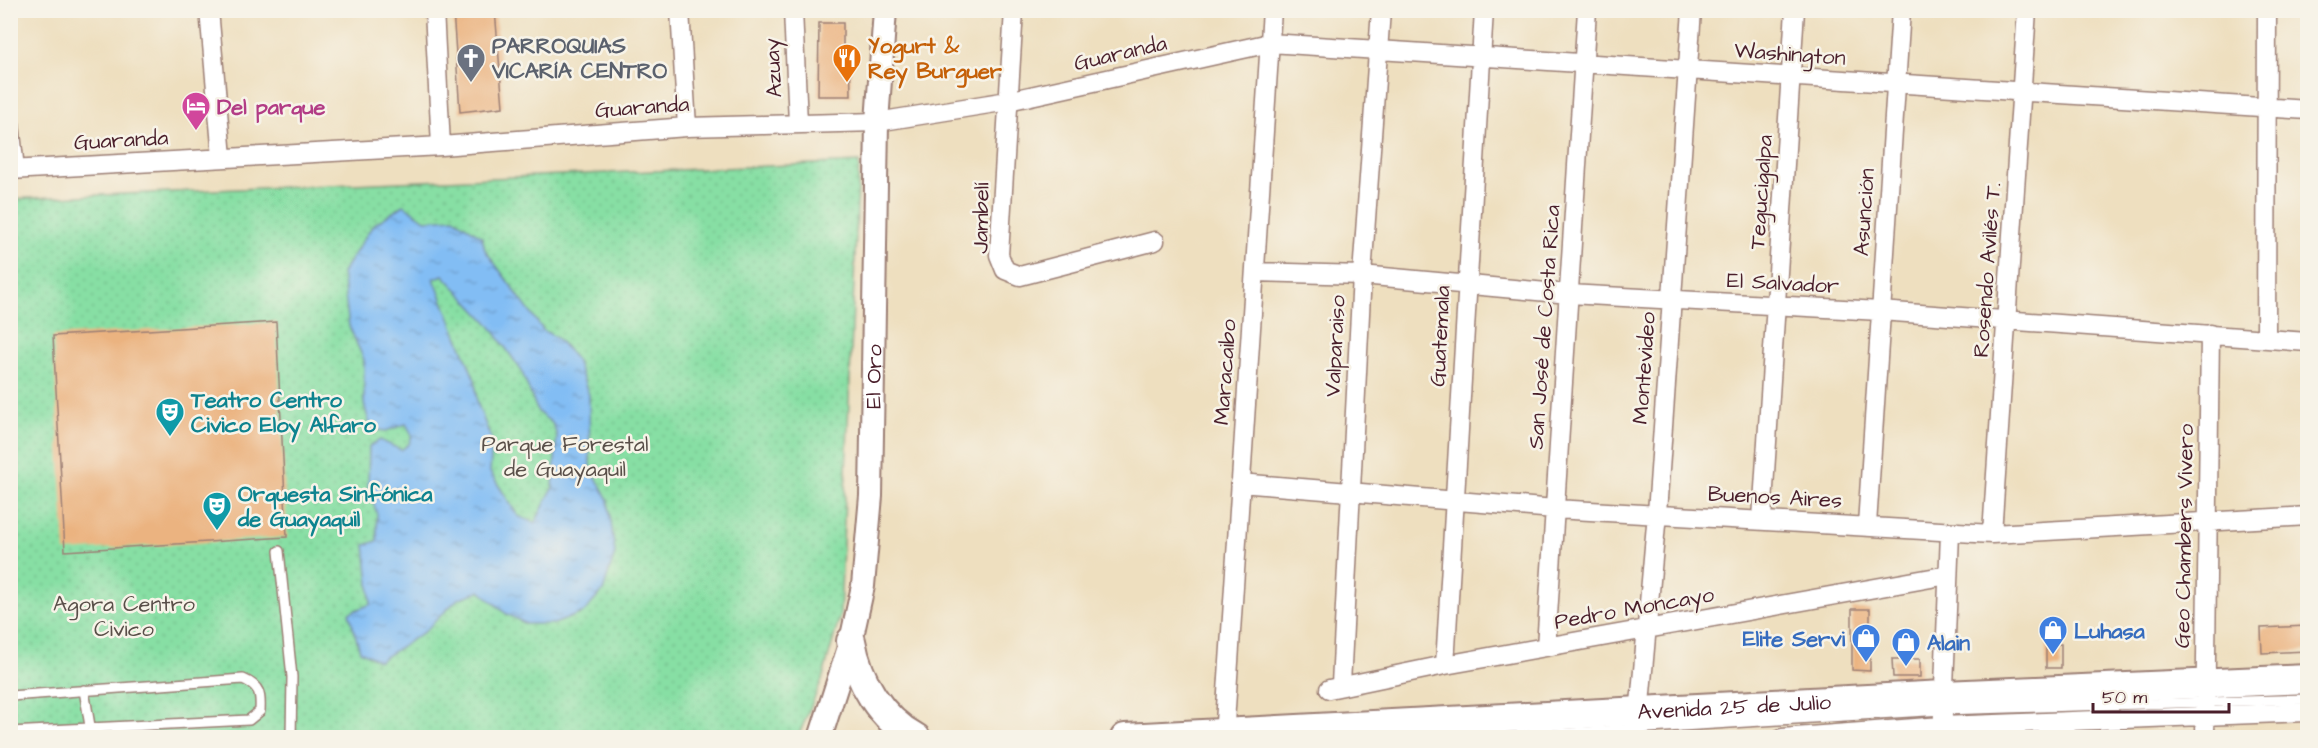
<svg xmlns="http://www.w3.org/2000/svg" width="2318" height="748" font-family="'Architects Daughter',sans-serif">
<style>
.grass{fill:url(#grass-dots);stroke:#687f68;stroke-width:1.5}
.water{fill:url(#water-ripples);stroke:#666e90;stroke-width:1.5;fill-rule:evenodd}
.building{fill:#ebb380}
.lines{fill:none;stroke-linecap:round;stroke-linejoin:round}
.service-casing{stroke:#9c7f75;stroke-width:12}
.minor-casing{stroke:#9c7f75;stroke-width:21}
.tertiary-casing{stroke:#9c7f75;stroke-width:26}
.primary-casing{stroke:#9c7f75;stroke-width:32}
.service{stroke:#fff;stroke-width:9}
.minor{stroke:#fff;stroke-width:18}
.tertiary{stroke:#fff;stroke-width:22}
.primary{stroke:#fff;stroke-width:28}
.labels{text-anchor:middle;stroke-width:5;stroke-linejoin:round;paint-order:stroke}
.worship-label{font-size:22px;font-weight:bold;fill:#5b616d;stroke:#f7f3e8;text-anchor:start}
.food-label{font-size:22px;font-weight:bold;fill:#c56008;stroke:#f7f3e8;text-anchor:start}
.street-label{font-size:22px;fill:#4a1f2b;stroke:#f7f3e8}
.hotel-label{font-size:22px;font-weight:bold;fill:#b23c85;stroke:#f7f3e8;text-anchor:start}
.culture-label{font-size:22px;font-weight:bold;fill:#0d838f;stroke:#f7f3e8;text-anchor:start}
.park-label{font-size:22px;fill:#594f49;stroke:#f7f3e8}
.shop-label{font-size:22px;font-weight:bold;fill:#366cbe;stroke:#f7f3e8;text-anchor:start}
</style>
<defs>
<pattern id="grass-dots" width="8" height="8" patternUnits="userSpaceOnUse" patternTransform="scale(1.5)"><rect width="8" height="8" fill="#87dfa4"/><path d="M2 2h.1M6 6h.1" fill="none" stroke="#76bf8d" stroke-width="1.8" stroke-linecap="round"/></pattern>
<pattern id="water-ripples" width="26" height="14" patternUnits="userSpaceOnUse" patternTransform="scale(1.5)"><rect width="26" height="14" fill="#82bdf4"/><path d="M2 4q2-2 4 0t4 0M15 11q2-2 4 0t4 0" fill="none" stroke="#6c99c6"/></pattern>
</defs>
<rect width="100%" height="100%" fill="#f7f3e8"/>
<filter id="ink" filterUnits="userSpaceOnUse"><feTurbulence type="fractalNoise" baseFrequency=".0167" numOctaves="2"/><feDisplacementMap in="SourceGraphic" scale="12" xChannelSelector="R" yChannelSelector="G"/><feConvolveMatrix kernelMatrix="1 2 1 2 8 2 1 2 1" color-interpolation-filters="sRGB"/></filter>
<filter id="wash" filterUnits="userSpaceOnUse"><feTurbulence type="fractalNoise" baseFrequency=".008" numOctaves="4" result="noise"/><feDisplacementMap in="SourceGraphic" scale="24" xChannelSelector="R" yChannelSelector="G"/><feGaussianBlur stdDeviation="1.35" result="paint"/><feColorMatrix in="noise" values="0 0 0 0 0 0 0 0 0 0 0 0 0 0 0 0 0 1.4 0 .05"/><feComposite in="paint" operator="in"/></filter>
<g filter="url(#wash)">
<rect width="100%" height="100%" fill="#eedfbf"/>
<path class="grass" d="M859,162L840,616L822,680L798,737H11L10,199Z"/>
<path class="water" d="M404,205L425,220L454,218L482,237L485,250L543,330L558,339L576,360L589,395L590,466L608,500L615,553L603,591L584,612L554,624H526L505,613L480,591L458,599L424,632L379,661L360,651L349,613L371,604L365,545L377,541V514L368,486L369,446L380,440L401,450L409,444L412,435L406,424L386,431L371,429L364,404V360L349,326L342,273L373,225ZM443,275L489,324L521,370L538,412L552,423L557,435L553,487L535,523L518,516L490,472L492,441L477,402L475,380L434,279Z"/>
<g id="blocks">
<path class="building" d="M453,10H495L503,107L460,112Z
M819,23H843V50H850L851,96H818Z
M276,322L287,537L65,551L53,336Z
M1852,609H1870V671L1852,670Z
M2307,626V651L2262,653L2261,628Z
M2046,644H2061V668H2046Z
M1892,659H1920V677H1893Z"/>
</g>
</g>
<g filter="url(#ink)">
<use href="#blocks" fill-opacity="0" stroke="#9c7f75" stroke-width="1.5"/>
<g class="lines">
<g class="service-casing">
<path id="service" d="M279,551L292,677L291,738
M84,690L92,738
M10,696L243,679C260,686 261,694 260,711L249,720L10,732
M1488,738L1943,710L2308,699"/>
</g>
<g class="minor-casing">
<path id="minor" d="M209,10L222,157
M434,10L441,146
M680,10L687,127
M793,10L798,123
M1014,10L999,255L1005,270L1020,276L1155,241
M10,124L15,169
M10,170L441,146L687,127L877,122L1008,101L1270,43L2308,110
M1256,272L1362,275L1569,294L1880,311L2308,342
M2266,339L2267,10
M1240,483L1555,509L1992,534L2308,516
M1762,519L1795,10
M1867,525L1901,10
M1992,534L2027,10
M1546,647L1587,10
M1445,665L1484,10
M1341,684L1362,275L1381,10
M1329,689L1445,665L1948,575
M1224,738L1272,10
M1637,738L1657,513L1692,10
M1782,738L1942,726L2308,712
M1942,738L1950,533
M2205,738L2210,334"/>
</g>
<g class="tertiary-casing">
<g id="tertiary">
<path id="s1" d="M820,738L851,641L863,586L871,496L877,122L885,10"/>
</g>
</g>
<g class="primary-casing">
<g id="primary">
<path d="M851,641C858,681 880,718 916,738"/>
<path id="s2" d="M1125,738L1944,695L2308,679"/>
</g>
</g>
<use href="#service" class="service"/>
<use href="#minor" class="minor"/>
<use href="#tertiary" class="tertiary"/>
<use href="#primary" class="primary"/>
</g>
</g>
<defs>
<g id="church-pin" transform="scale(1.5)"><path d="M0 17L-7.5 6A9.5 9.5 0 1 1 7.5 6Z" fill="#6b7280" stroke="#f7f3e8"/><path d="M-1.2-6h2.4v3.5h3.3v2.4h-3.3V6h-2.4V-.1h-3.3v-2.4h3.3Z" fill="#fff"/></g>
<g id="restaurant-pin" transform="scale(1.5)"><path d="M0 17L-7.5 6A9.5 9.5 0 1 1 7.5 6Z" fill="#e8710a" stroke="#f7f3e8"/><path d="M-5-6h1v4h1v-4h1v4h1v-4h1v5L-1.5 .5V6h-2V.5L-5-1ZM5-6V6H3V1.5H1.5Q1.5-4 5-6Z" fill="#fff"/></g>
<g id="hotel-pin" transform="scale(1.5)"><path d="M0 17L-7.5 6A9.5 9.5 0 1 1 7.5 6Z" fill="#d1479c" stroke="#f7f3e8"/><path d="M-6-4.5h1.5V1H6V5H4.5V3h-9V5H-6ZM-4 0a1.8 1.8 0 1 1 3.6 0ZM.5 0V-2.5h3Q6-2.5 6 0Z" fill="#fff"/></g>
<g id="theatre-pin" transform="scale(1.5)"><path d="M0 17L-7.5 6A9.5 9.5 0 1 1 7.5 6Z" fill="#0f9aa8" stroke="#f7f3e8"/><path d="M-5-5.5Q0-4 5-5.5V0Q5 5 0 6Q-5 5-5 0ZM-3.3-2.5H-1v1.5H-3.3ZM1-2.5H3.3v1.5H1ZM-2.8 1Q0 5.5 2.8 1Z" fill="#fff"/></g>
<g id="shop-pin" transform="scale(1.5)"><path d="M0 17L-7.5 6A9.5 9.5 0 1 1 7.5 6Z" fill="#3f7fe0" stroke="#f7f3e8"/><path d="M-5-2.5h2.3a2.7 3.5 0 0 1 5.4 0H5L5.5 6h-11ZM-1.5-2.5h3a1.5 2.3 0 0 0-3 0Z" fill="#fff"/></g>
</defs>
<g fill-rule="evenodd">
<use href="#church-pin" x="471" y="58"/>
<use href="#restaurant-pin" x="847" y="58"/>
<use href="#hotel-pin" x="196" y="106"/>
<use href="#theatre-pin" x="170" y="412"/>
<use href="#theatre-pin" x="217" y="506"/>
<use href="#shop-pin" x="2053" y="630"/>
<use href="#shop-pin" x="1866" y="638"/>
<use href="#shop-pin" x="1906" y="642"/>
</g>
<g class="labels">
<g class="worship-label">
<text x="492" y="53">PARROQUIAS<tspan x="492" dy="25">VICARÍA CENTRO</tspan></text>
</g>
<g class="food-label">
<text x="868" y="53">Yogurt &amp;<tspan x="868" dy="25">Rey Burguer</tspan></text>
</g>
<g class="street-label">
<text transform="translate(1120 52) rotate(-13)" y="8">Guaranda</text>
<text transform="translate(1790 53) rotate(4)" y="8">Washington</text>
<text transform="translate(772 68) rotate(-93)" y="8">Azuay</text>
<text transform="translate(642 106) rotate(-4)" y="8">Guaranda</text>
<text transform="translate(121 139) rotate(-3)" y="8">Guaranda</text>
<text transform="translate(1760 192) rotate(-86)" y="8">Tegucigalpa</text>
<text transform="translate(1863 212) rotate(-86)" y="8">Asunción</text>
<text transform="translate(980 218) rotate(-89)" y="8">Jambelí</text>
<text transform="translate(1986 270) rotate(-86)" y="8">Rosendo Avilés T.</text>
<text transform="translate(1783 282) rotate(3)" y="8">El Salvador</text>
<text transform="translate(1543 327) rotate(-86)" y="8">San José de Costa Rica</text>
<text transform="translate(1439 336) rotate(-87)" y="8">Guatemala</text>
<text transform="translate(1334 346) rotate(-87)" y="8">Valparaiso</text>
<text transform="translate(1643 368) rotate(-86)" y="8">Montevideo</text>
<text transform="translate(1224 372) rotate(-86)" y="8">Maracaibo</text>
<text dy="8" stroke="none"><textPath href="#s1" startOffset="368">El Oro</textPath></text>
<text transform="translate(1775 496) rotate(3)" y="8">Buenos Aires</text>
<text transform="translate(2183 536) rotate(-89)" y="8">Geo Chambers Vivero</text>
<text transform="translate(1634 607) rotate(-10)" y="8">Pedro Moncayo</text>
<text dy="8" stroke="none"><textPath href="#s2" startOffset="610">Avenida 25 de Julio</textPath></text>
</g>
<g class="hotel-label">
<text x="217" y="114">Del parque</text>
</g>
<g class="culture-label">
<text x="191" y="407">Teatro Centro<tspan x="191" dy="25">Civico Eloy Alfaro</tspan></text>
<text x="238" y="501">Orquesta Sinfónica<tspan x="238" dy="25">de Guayaquil</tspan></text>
</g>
<g class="park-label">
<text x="565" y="451">Parque Forestal<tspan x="565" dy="25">de Guayaquil</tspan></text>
<text x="124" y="611">Agora Centro<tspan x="124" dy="25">Civico</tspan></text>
</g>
<g class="shop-label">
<text x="2074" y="638">Luhasa</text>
<text x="1845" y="646" text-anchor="end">Elite Servi</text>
<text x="1927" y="650">Alain</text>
</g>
</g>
<rect width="2318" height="748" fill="none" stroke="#f7f3e8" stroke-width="36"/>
<path d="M2093 703v9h136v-9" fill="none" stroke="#4a1f2b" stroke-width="3"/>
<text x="2102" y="703" font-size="18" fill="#4a1f2b" stroke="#f7f3e8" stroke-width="4.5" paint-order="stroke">50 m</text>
</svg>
